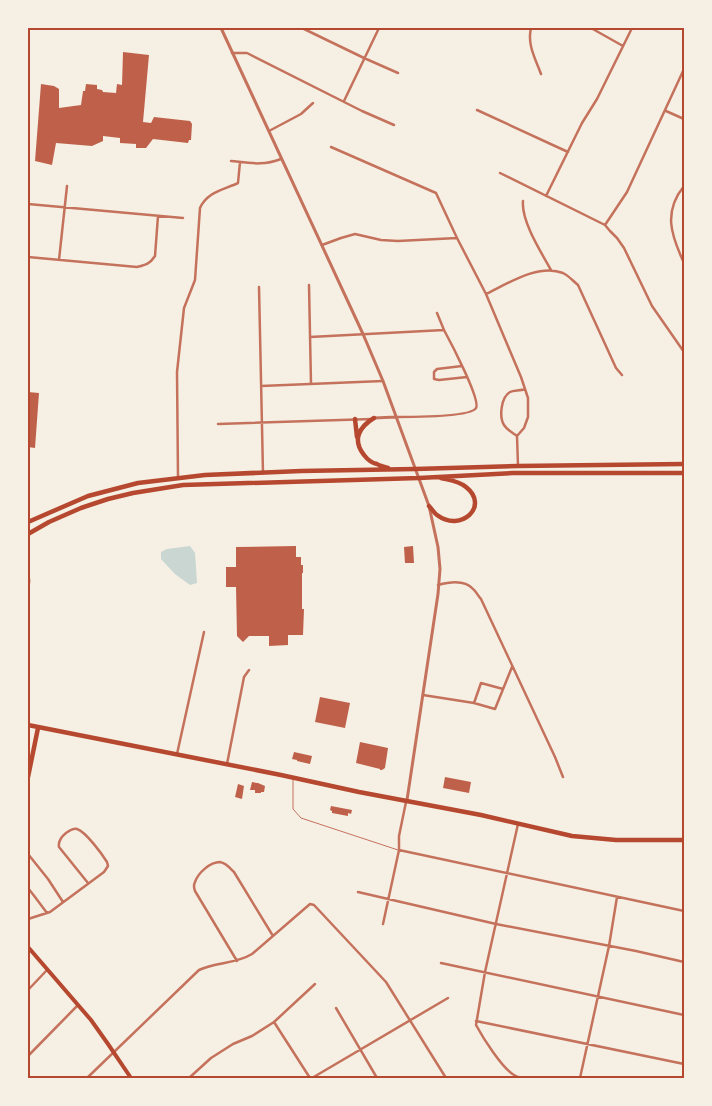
<svg xmlns="http://www.w3.org/2000/svg" width="712" height="1106" font-family="'Asap Condensed',sans-serif">
<style>
.water{fill:#c9d6d2}
.building{fill:#bf614a}
.lines{fill:none;stroke-linecap:round;stroke-linejoin:round}
.service{stroke:#c5725c;stroke-width:1}
.minor{stroke:#c5725c;stroke-width:2.5}
.tertiary{stroke:#c5725c;stroke-width:3}
.secondary{stroke:#b5482f;stroke-width:4}
.primary{stroke:#b5482f;stroke-width:4.5}
.trunk{stroke:#b5482f;stroke-width:4.5}
.neatline{fill:none;stroke:#b5482f;stroke-width:2}
</style>
<rect width="100%" height="100%" fill="#f6efe4"/>
<path class="water" d="M190,546L195,553L197,583L190,585L175,574L161,559V552L167,549Z"/>
<path class="building" d="M123,52L149,55L143,122L151,123L154,117L190,121L192,124L191,140H189L188,143L153,139L146,148H136V144L120,143V138L103,136V141L92,146L56,143L52,165L35,161L41,84L54,86L59,89V108L81,105L83,91H85L86,84L97,85V89L102,90L103,92L116,93L117,84L122,85Z
M28,392L39,393L35,448L28,447Z
M296,546V557H301V565H303V573H302V609H304L303,635H288V645L269,646V636H249L243,642L237,636L236,587H226V567H236V547Z
M413,546L414,563H405L404,547Z
M320,697L350,703L345,728L315,722Z
M360,742L388,748L385,768L382,770H380V769L356,763Z
M294,752L312,756L310,764L297,761V760L292,759Z
M445,777L471,782L469,793L443,788Z
M252,782L257,783H258L265,786L264,792H261V793H255V790H250Z
M238,784L244,786L242,799L235,797Z
M331,806L352,810L351,814L348,813V816L332,813V811L330,810Z"/>
<g class="lines">
<path class="service" d="M293,778V809L301,818L398,850"/>
<path class="minor" d="M302,28L364,58L398,73
M531,28C527,44 535,58 541,74
M591,28L623,46
M232,53H247L362,111L394,125
M344,101L379,28
M477,110L568,152
M666,111L684,119
M269,131L301,114L313,103
M331,147L347,154L436,193L457,238
M231,161C250,163 263,166 281,159
M500,173L605,225L610,231L617,238L624,248L652,306L684,352
M684,186C663,212 671,235 684,263
M546,196L582,123L597,99L632,28
M523,201C521,221 541,252 551,270
M28,204L183,218
M605,225L627,192L684,69
M322,245L341,238L355,234L381,240L398,241L457,238L486,294L521,377L528,398V417L524,428L517,436L518,466
M28,257L137,267C145,265 150,264 155,256L158,216
M59,260L67,186
M309,285L311,384
M259,287L263,473
M486,294C507,284 539,263 563,273C569,276 573,281 578,285L616,368L622,375
M437,313L444,330
M310,337L444,330C450,341 481,400 476,408C471,417 409,417 396,417
M462,366L437,369L434,372V379L439,380L467,377
M261,386L383,381
M218,424L372,419
M517,436C513,433 507,430 504,425C499,417 501,397 510,392C514,390 520,391 525,389
M178,478L177,372L184,308L195,280L200,208C207,192 223,190 238,183L240,162
M438,585C449,582 465,580 473,589C476,591 478,596 481,599L555,757L563,777
M423,695L474,703L495,709L512,667
M474,703L481,683L503,689
M177,754L204,632
M227,764L244,677L249,670
M518,824L485,972L476,1025C483,1038 502,1068 514,1075C517,1077 522,1078 525,1078
M399,850L684,911
M28,854L48,879L63,902
M28,888L35,897L47,913
M358,892L496,924L636,951L684,962
M28,919L50,912L104,872L108,866L107,862C102,854 86,832 77,829C73,828 69,831 66,833C61,837 58,841 59,847L88,883
M383,924L399,850V836L406,802
M237,961L195,891C194,887 193,886 195,882C198,873 210,862 220,862C226,863 230,868 234,872L273,936
M441,963L684,1015
M28,990L47,970
M336,1008L377,1078
M476,1021L684,1064
M274,1022L310,1078
M28,1056L78,1005
M87,1078L199,970C216,962 236,964 252,954L310,904L314,905L386,982L446,1078
M189,1078L211,1058L233,1044L252,1036L274,1022L315,984
M312,1078L448,998
M580,1078L609,946L617,897"/>
<path class="tertiary" d="M221,28L363,334L383,381L429,506L438,547L440,569L438,594L407,800
M374,418L396,417"/>
<path class="secondary" d="M28,947L91,1020L108,1044L131,1078"/>
<path class="primary" d="M28,725L281,775L359,792L481,815L572,836L616,840H684
M28,777L38,728"/>
<path class="trunk" d="M374,418C359,427 352,440 364,455C367,459 372,463 377,464C380,466 385,467 388,468
M355,419L357,437
M429,506C432,509 434,513 437,515C461,533 490,506 466,487C459,481 449,480 441,478
M28,522L88,496L138,483L205,475L301,471L415,469L518,466L684,464
M28,534L49,522L81,508L108,499L133,493L183,485L419,478L513,473H684
M28,579V583"/>
</g>
<rect width="712" height="1106" fill="none" stroke="#f6efe4" stroke-width="58"/>
<rect x="29" y="29" width="654" height="1048" class="neatline"/>
</svg>
